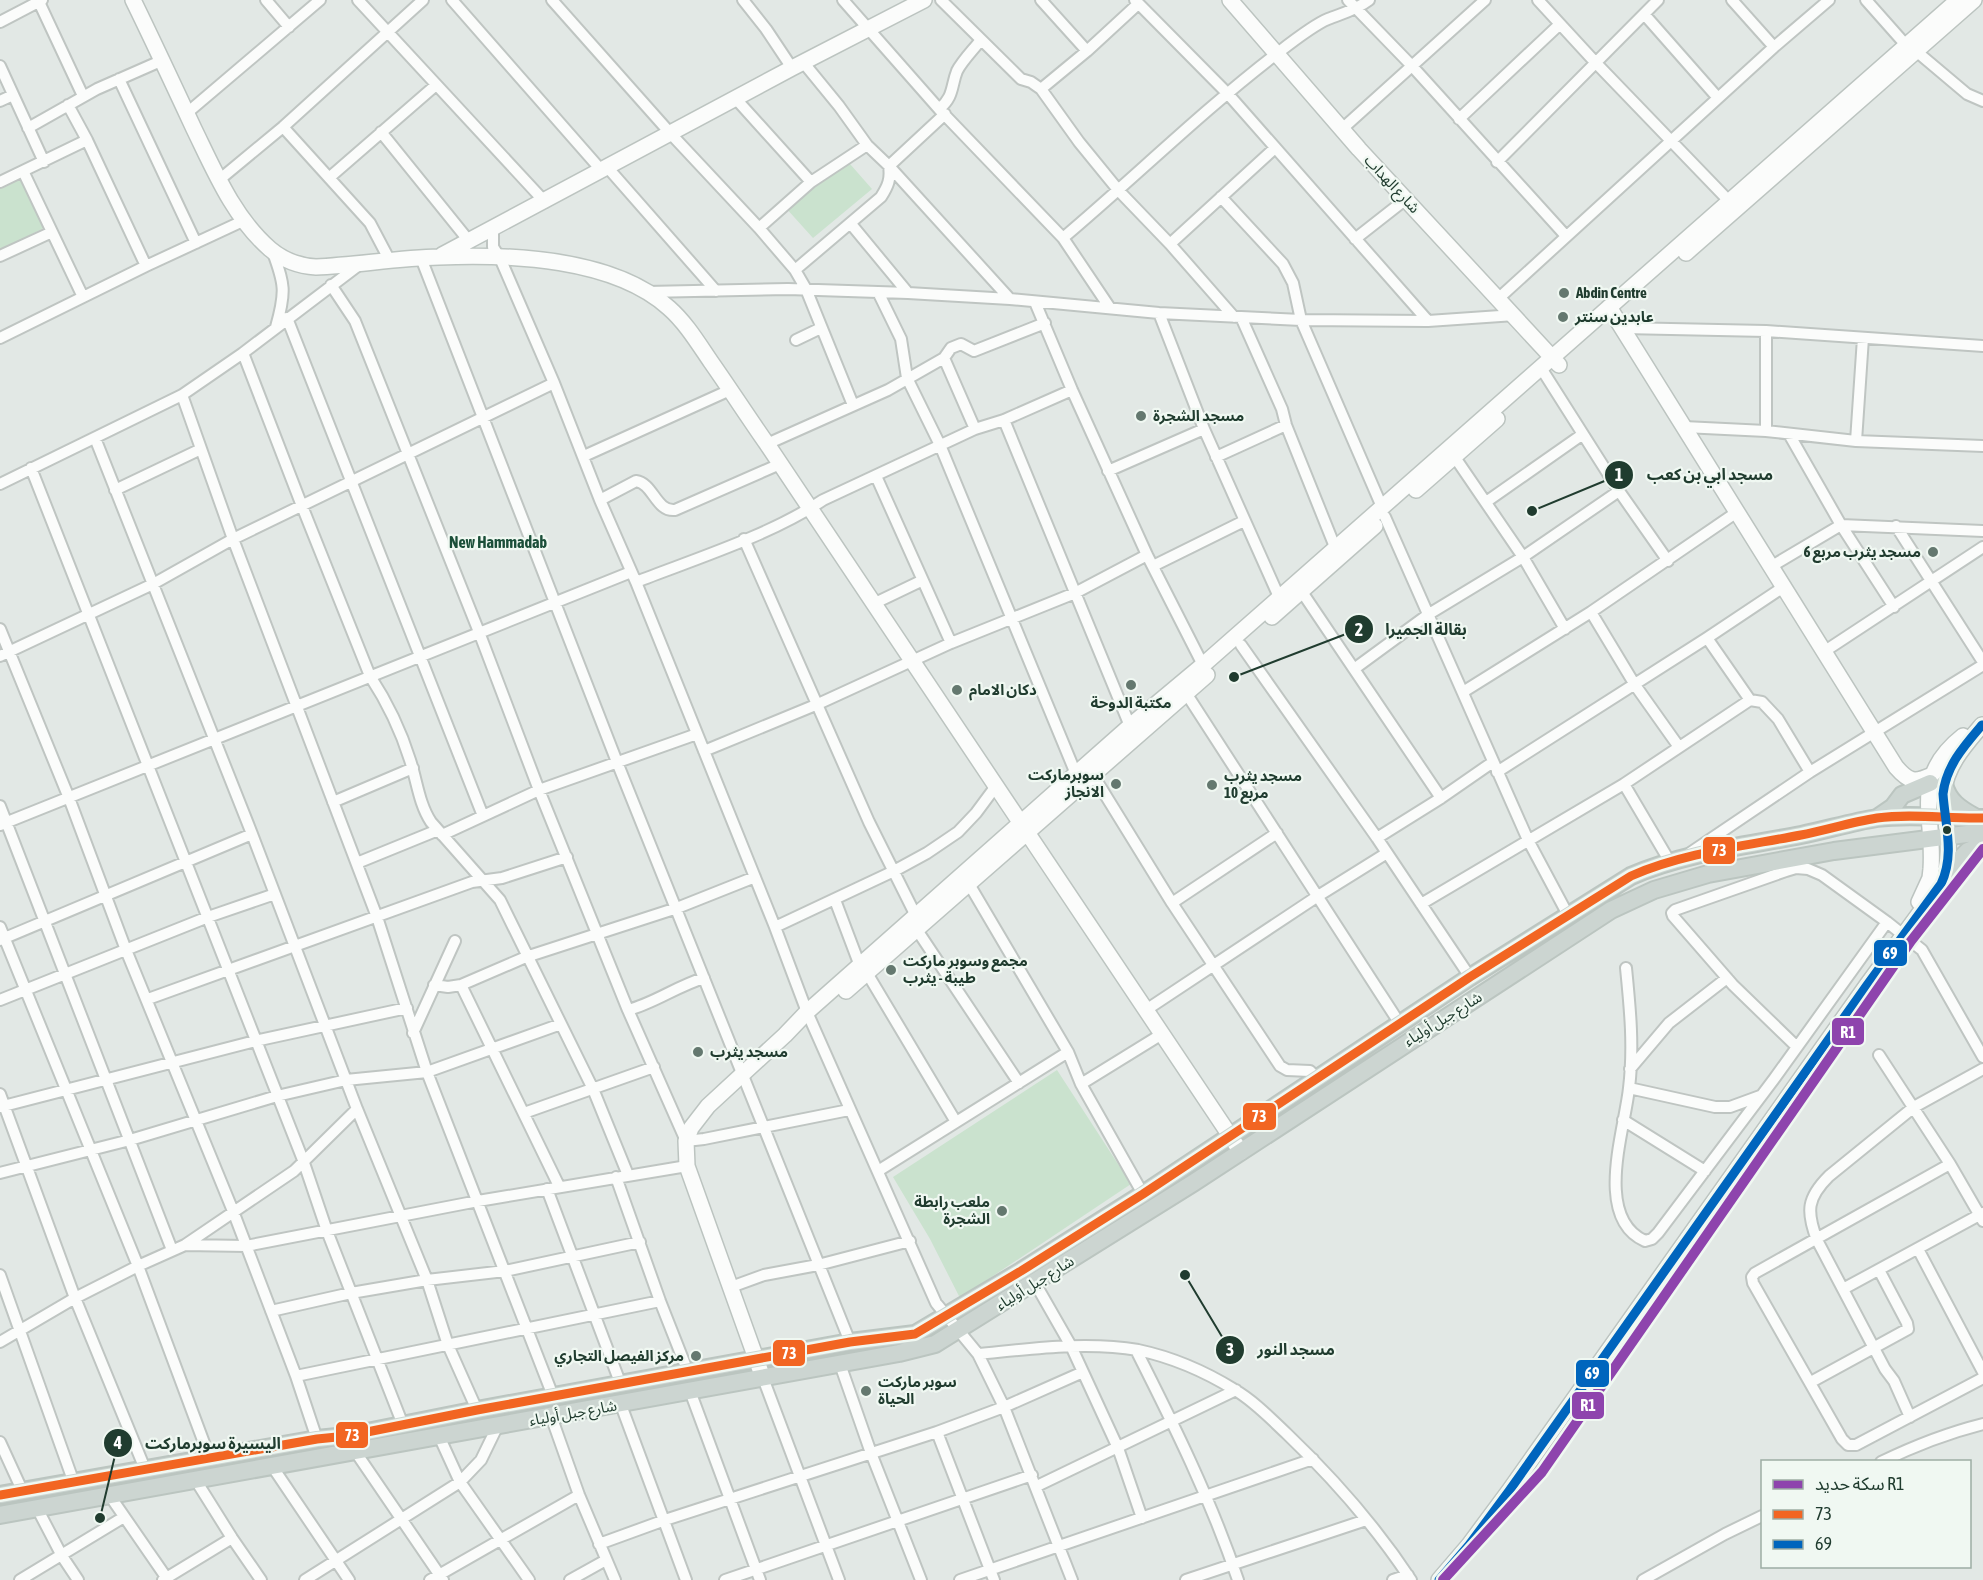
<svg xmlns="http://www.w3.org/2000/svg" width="1983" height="1580" font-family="'Asap Condensed','Noto Sans Arabic',sans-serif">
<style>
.green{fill:#cae2ce}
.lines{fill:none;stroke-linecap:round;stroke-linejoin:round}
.street-casing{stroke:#bfc5c2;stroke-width:14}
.secondary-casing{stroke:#bcc4c0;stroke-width:18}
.primary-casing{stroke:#bbc5c0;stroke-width:20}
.street{stroke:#fbfcfb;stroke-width:10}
.secondary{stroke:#fbfcfb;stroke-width:15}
.primary{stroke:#ccd5d1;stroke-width:16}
.bus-1-casing{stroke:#f0f8f2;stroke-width:14}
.bus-2-casing{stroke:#f0f8f2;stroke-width:14}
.bus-1{stroke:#f26522;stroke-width:9}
.bus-2{stroke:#0065bd;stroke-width:9}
.rail-1-casing{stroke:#f0f8f2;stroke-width:15}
.rail-1{stroke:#8e44ad;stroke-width:10}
.poi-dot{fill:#64786f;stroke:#f0f8f2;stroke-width:2}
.bus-dot{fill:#203c2f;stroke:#f0f8f2;stroke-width:2}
.labels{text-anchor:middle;stroke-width:4.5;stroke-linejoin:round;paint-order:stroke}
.street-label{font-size:15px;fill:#203c2f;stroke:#f0f8f2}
.poi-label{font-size:15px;font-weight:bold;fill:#203c2f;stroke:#f0f8f2;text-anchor:start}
.neighbourhood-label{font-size:16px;font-weight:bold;fill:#1b4f39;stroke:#f0f8f2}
.leader{fill:none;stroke:#203c2f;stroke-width:2}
.callout-dot{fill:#203c2f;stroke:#f0f8f2;stroke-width:2}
.mark-label{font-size:18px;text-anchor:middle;font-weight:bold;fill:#fff}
.callout-label{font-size:16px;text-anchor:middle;font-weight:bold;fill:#203c2f;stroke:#f0f8f2;stroke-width:4.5;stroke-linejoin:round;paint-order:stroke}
.line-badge{stroke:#f0f8f2;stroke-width:2}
.badge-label{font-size:16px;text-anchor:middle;font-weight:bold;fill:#fff}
</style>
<rect width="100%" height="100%" fill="#e2e8e5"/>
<path class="green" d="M843,156L872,189L813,238L785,207Z
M19,177L44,228L0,250V186Z
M1057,1070L1131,1184L960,1298L930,1239L893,1177Z"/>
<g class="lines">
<g class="street-casing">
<path id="street" d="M266,0L289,27
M358,0L545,202
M452,0L602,171
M552,0L671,134L759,228L795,270L806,289L853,405
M743,0L766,29L792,68
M843,0L939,109L1063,238L1110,308
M941,0L1021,79L1031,82L1041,89L1079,142L1119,191L1170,244L1234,317
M1041,0L1087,51
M1135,0L1228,94L1428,321
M1348,0L1412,66L1566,236
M1538,0L1595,62L1729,201
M1732,0L1774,47
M1866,0L1905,44
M39,2L83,96
M1644,14L1718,98
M0,22L42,0
M1916,51L1967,94L1983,101
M803,62L839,106L867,145L889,166L1010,299
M0,66L44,162
M119,79L196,243
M1041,89L1087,51L1138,4
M736,99L811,182
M0,101L13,95
M68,105L87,140L146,266
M939,109C954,97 951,86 957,71C962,61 973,50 980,41
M187,113L320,0
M1459,119L1560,24
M283,127L370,223L390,261
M28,128L97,89L163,60
M1342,129L1485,0
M381,132L469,241
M1497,162L1658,0
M608,168L716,291
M23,171L83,297
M330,177L436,85
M219,180L283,127L423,0
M0,182L87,140
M1221,197L1283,264L1293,283L1301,320L1382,507
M851,224L908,293
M759,228L811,182L867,145
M493,229V247L500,258L554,383L600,500L636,582L775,927L807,1012L936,1303L978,1354L1004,1407L1072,1580
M1063,238C1134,178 1201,112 1275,55C1288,45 1313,25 1328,19C1343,13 1356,10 1369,0
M1355,239L1406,199
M1170,244L1275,148
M272,250C285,284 286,292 276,327
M0,256L52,232
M421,258L617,762L850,1342
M795,270L881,197C888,186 891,179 889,166L945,114
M331,285L355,321L479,632L539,790L628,1010L686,1141L704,1139L849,1110
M647,292L788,289L908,293L1010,299L1159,313L1301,320L1428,321L1515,315
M878,292L901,339L907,378L940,445L1076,774
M1499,298L1774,47L1829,0
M1035,302L1072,390L1147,555L1203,665
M1159,313L1204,429L1279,597
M1241,317L1282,409L1286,425L1335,547
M287,318L483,816
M1623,328L1766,331L1983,346
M1766,331V431
M0,338L146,266L245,220
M796,340L821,328
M243,353L302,506L370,676C387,702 401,731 410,760C417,781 419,804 431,822L500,900L593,1089L628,1175
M944,358L975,429
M1541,368L1619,491L1668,561
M182,395L233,539L377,917L427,1072L553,1396
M1004,420L1130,726
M1684,427L1766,431L1856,441L1983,446
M1789,434L1841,525L1894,607
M95,438L252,834L357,1109L427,1280L448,1345L477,1410
M1856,441L1863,338
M767,444L888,390L944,358L951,348L961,344L974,351L1045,323
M584,456L730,390
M1454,456L1523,557L1565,629
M1216,457L1286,425
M31,468L303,1160L327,1231L403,1425
M1108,471L1204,429
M876,476L951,643
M0,484L182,395L243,353L359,265
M115,490L201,449
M600,500L636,481C653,483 656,512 675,510L780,464
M1486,502L1583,434
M1385,517L1528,840L1568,915
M1896,526L1983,662
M744,539L869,822L916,916
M1153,566L1244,521
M1772,566L1841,525L1983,531
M636,582C695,559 771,535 823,500L975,429L1004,420L1072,390
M1302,592L1441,798
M873,604L921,581
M1591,612L1635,685L1679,747
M0,629L69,798L126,950L233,1211L296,1376L317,1439
M1707,638L1750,700
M1241,645L1377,838L1470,977
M1825,651L1983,547
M0,656L153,584L233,539L554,383
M1354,669L1429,614L1523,557L1619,491
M1463,692L1591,612L1737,512
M1186,693L1400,1024
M704,751L818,704L951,643L1075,593L1147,555
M1497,772L1707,638L1785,586
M1093,775L1172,903L1280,1066L1287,1070L1310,1071L1317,1078
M1624,784L1670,862
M333,802L413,768
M0,806L172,1250
M0,825L631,572
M442,835L539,790L697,734
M1377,838L1441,798L1493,762
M1690,853L1810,772L1983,665
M357,863L438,830
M969,884L1068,1052L1081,1084L1143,1194
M835,900L860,966
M1172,903L1277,833
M1421,904L1624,784L1750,700L1762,702L1778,719L1810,772
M0,927L138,1266L210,1459
M775,927L894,871L927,853L958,832L976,813L996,786
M917,930L1019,1083
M0,940L252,834
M1626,968C1630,1008 1634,1047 1629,1088C1625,1129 1593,1218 1645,1241L1652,1239L1658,1233L1774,1079L1887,922
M867,973L956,1122
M434,985L448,987L461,985L526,957L677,908L755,877
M461,985L559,1186
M148,999L472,882L502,878L567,857
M0,1000L208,917L275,894
M628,1010C655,1003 677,986 704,978
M1146,1010L1318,896L1387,853
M413,1033L455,941
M1797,1047L1733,985L1673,916L1672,913L1675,910L1786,871L1796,868L1808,869L1822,875L1887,922L1922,950L1983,1057
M1879,1055L1950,1164L1983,1221
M1630,1069L1669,1023L1727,978
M1081,1084L1162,1034
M1629,1088L1715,1107H1730L1760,1096
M0,1094L75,1298L145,1469
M0,1107L255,1041L407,1008
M524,1113L654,1067
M1623,1120L1705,1171
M1950,1164L1755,1273L1752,1277L1753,1283L1842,1439L1848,1445H1856L1983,1378
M878,1171L1068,1052
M0,1173L130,1140L277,1096L346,1080L427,1072L561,1024
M616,1177L660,1301L688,1372
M547,1189L621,1385
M185,1245L246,1246L478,1201L687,1166
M1918,1249L1983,1372
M0,1275L74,1483
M1035,1283L1071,1346L1118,1448L1142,1518
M731,1287L764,1275L818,1265L910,1241
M1843,1289L1983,1213
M271,1311L351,1293L427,1280L505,1271L640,1242
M0,1342L75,1298L138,1266L185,1245L294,1171L357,1109
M1136,1350C1174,1425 1211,1500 1238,1580
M978,1354C1030,1349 1086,1341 1138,1350C1171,1357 1206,1372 1235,1390C1254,1401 1271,1419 1287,1434C1333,1478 1376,1527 1411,1580
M840,1364L871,1453L921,1580
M296,1376L660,1301
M763,1378L839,1580
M1811,1382L1908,1329L1907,1323L1879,1270
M690,1391L760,1580
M621,1405L686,1580
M551,1416L579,1495L615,1580
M1910,1417L1894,1381L1885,1369L1817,1240C1806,1211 1807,1198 1829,1176L1914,1107L1983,1069
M937,1432L994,1580
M439,1436L460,1482L529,1580
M0,1442L22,1490
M355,1451L443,1580
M1881,1462C1914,1446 1947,1433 1983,1424
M272,1466L349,1580
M195,1479L232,1538L261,1580
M1037,1486L1236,1390
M110,1496L168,1580
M37,1508L62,1556L78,1580
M599,1544L665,1520L937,1432L1004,1407L1083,1372
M20,1580L124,1517
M163,1580L232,1538
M305,1580L460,1482L481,1460L498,1425
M430,1580L579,1495
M570,1580L606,1560
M725,1580L1032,1475
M960,1580L1313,1459
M1186,1580L1366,1520
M1393,1580L1408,1575
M1643,1580L1725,1534L1762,1516"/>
</g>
<g class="secondary-casing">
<path id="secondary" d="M133,0C154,43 174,86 194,129C214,170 234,218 270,249C283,260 299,266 316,267C357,265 398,258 439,257C509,254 614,258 669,308C686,323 698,343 711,362C730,389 748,417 767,444L1241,1152
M1230,0L1359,149L1559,365
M1686,253L1974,0
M442,255L792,68L924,0
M1609,307L1896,767C1909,782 1914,783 1932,775
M1416,490L1497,419
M1272,617L1375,526
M1919,902L1930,878L1931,869C1935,815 1910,778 1963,736
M846,991L1207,675
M763,1378L687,1166L686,1141L691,1128L708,1106L785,1035L807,1012L1130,726L1203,665L1958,0
M1439,1580L1469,1545L1509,1491L1867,985L1941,884C1955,855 1945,824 1943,794C1946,766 1964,746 1982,725"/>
</g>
<g class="primary-casing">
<path id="primary" d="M1944,784C1948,801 1960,809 1975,817
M1877,818L1893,807L1902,795L1930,783
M1946,873L1968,851L1983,845
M0,1495L317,1439L347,1436L477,1410L850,1342L915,1334L1021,1271L1143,1194L1470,977L1631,876C1683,853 1745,846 1801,835C1826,830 1852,822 1877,818C1912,813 1948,819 1983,818
M0,1515L899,1353L935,1344L1193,1183L1611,910L1654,890L1708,874L1834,851L1983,832"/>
</g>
<use href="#street" class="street"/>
<use href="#secondary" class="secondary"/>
<use href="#primary" class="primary"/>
<g class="bus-1-casing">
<path id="bus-1" d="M0,1495L317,1439L347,1436L477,1410L850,1342L915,1334L1021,1271L1143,1194L1470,977L1631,876C1683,853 1745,846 1801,835C1826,830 1852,822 1877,818C1912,813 1948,819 1983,818"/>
</g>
<g class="bus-2-casing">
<path id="bus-2" d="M1439,1580L1469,1545L1509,1491L1867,985L1941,884C1955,855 1945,824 1943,794C1946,766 1964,746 1982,725"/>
</g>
<use href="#bus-1" class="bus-1"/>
<use href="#bus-2" class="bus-2"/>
<g class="rail-1-casing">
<path id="rail-1" d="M1443,1580L1542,1472L1911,941L1983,849"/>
</g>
<use href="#rail-1" class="rail-1"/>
</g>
<g class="poi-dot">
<circle cx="1564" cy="293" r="6"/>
<circle cx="1563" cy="317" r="6"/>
<circle cx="1141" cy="416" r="6"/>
<circle cx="1933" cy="552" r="6"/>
<circle cx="1131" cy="685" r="6"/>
<circle cx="957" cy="690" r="6"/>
<circle cx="1116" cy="784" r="6"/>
<circle cx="1212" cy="785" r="6"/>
<circle cx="891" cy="970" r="6"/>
<circle cx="698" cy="1052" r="6"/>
<circle cx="1002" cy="1211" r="6"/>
<circle cx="696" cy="1356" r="6"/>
<circle cx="866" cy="1391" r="6"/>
</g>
<circle class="bus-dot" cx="1947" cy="830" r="5"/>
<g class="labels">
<g class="street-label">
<text transform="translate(1392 184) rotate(47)" y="5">شارع الهداب</text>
<text transform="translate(1443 1019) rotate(-32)" y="5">شارع جبل أولياء</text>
<text transform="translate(1035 1283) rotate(-32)" y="5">شارع جبل أولياء</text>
<text transform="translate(573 1413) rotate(-10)" y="5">شارع جبل أولياء</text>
</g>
<g class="poi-label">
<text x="1576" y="298">Abdin Centre</text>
<text x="1575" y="322">عابدين سنتر</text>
<text x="1153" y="421">مسجد الشجرة</text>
<text x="1921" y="557" text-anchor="end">مسجد يثرب مربع 6</text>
<text x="969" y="695">دكان الامام</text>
<text x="1131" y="708" text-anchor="middle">مكتبة الدوحة</text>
<text x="1104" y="780" text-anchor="end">سوبرماركت<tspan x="1104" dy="17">الانجاز</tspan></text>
<text x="1224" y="781">مسجد يثرب<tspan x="1224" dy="17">مربع 10</tspan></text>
<text x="903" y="966">مجمع وسوبر ماركت<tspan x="903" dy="17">طيبة - يثرب</tspan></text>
<text x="710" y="1057">مسجد يثرب</text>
<text x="990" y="1207" text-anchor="end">ملعب رابطة<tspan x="990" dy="17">الشجرة</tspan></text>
<text x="684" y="1361" text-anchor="end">مركز الفيصل التجاري</text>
<text x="878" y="1387">سوبر ماركت<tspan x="878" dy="17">الحياة</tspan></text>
</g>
<g class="neighbourhood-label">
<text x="498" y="548">New Hammadab</text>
</g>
</g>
<path class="leader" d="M1532 511L1619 475M1234 677L1359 629M1185 1275L1230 1350M100 1518L118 1443"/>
<g class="callout-dot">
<circle cx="1532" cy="511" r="6"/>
<circle cx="1234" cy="677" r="6"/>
<circle cx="1185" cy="1275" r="6"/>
<circle cx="100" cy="1518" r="6"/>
<circle cx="1619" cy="475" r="15"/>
<circle cx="1359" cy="629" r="15"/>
<circle cx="1230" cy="1350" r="15"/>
<circle cx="118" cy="1443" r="15"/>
</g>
<g class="mark-label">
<text x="1619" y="481">1</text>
<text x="1359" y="636">2</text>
<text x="1230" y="1356">3</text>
<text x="118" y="1449">4</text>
</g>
<g class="callout-label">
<text x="1710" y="480">مسجد ابي بن كعب</text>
<text x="1426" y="635">بقالة الجميرا</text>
<text x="1296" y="1355">مسجد النور</text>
<text x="213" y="1449">اليسيرة سوبرماركت</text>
</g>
<g class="line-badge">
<rect x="1702" y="836" width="34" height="29" rx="6" fill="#f26522"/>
<rect x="1873" y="939" width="35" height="28" rx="6" fill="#0065bd"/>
<rect x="1831" y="1017" width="34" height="29" rx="6" fill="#8e44ad"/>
<rect x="1242" y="1102" width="35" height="29" rx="6" fill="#f26522"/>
<rect x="772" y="1339" width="34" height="28" rx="6" fill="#f26522"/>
<rect x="1575" y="1359" width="35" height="29" rx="6" fill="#0065bd"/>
<rect x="1571" y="1391" width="34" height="29" rx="6" fill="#8e44ad"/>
<rect x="335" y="1421" width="34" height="28" rx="6" fill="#f26522"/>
</g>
<g class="badge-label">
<text x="1719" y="856">73</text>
<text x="1890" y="959">69</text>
<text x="1848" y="1038">R1</text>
<text x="1259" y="1122">73</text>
<text x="789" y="1359">73</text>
<text x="1592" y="1379">69</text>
<text x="1588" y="1411">R1</text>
<text x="352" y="1441">73</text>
</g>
<rect x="1761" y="1460" width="210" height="108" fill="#f0f8f2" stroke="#9dada4" stroke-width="1.5"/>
<rect x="1773" y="1480" width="30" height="9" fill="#8e44ad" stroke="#9dada4" stroke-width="1.5"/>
<text x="1815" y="1490" font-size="18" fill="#203c2f">سكة حديد R1</text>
<rect x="1773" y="1510" width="30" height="9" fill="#f26522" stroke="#9dada4" stroke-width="1.5"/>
<text x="1815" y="1520" font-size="18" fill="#203c2f">73</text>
<rect x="1773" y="1540" width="30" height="9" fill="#0065bd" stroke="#9dada4" stroke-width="1.5"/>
<text x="1815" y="1550" font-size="18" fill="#203c2f">69</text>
</svg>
